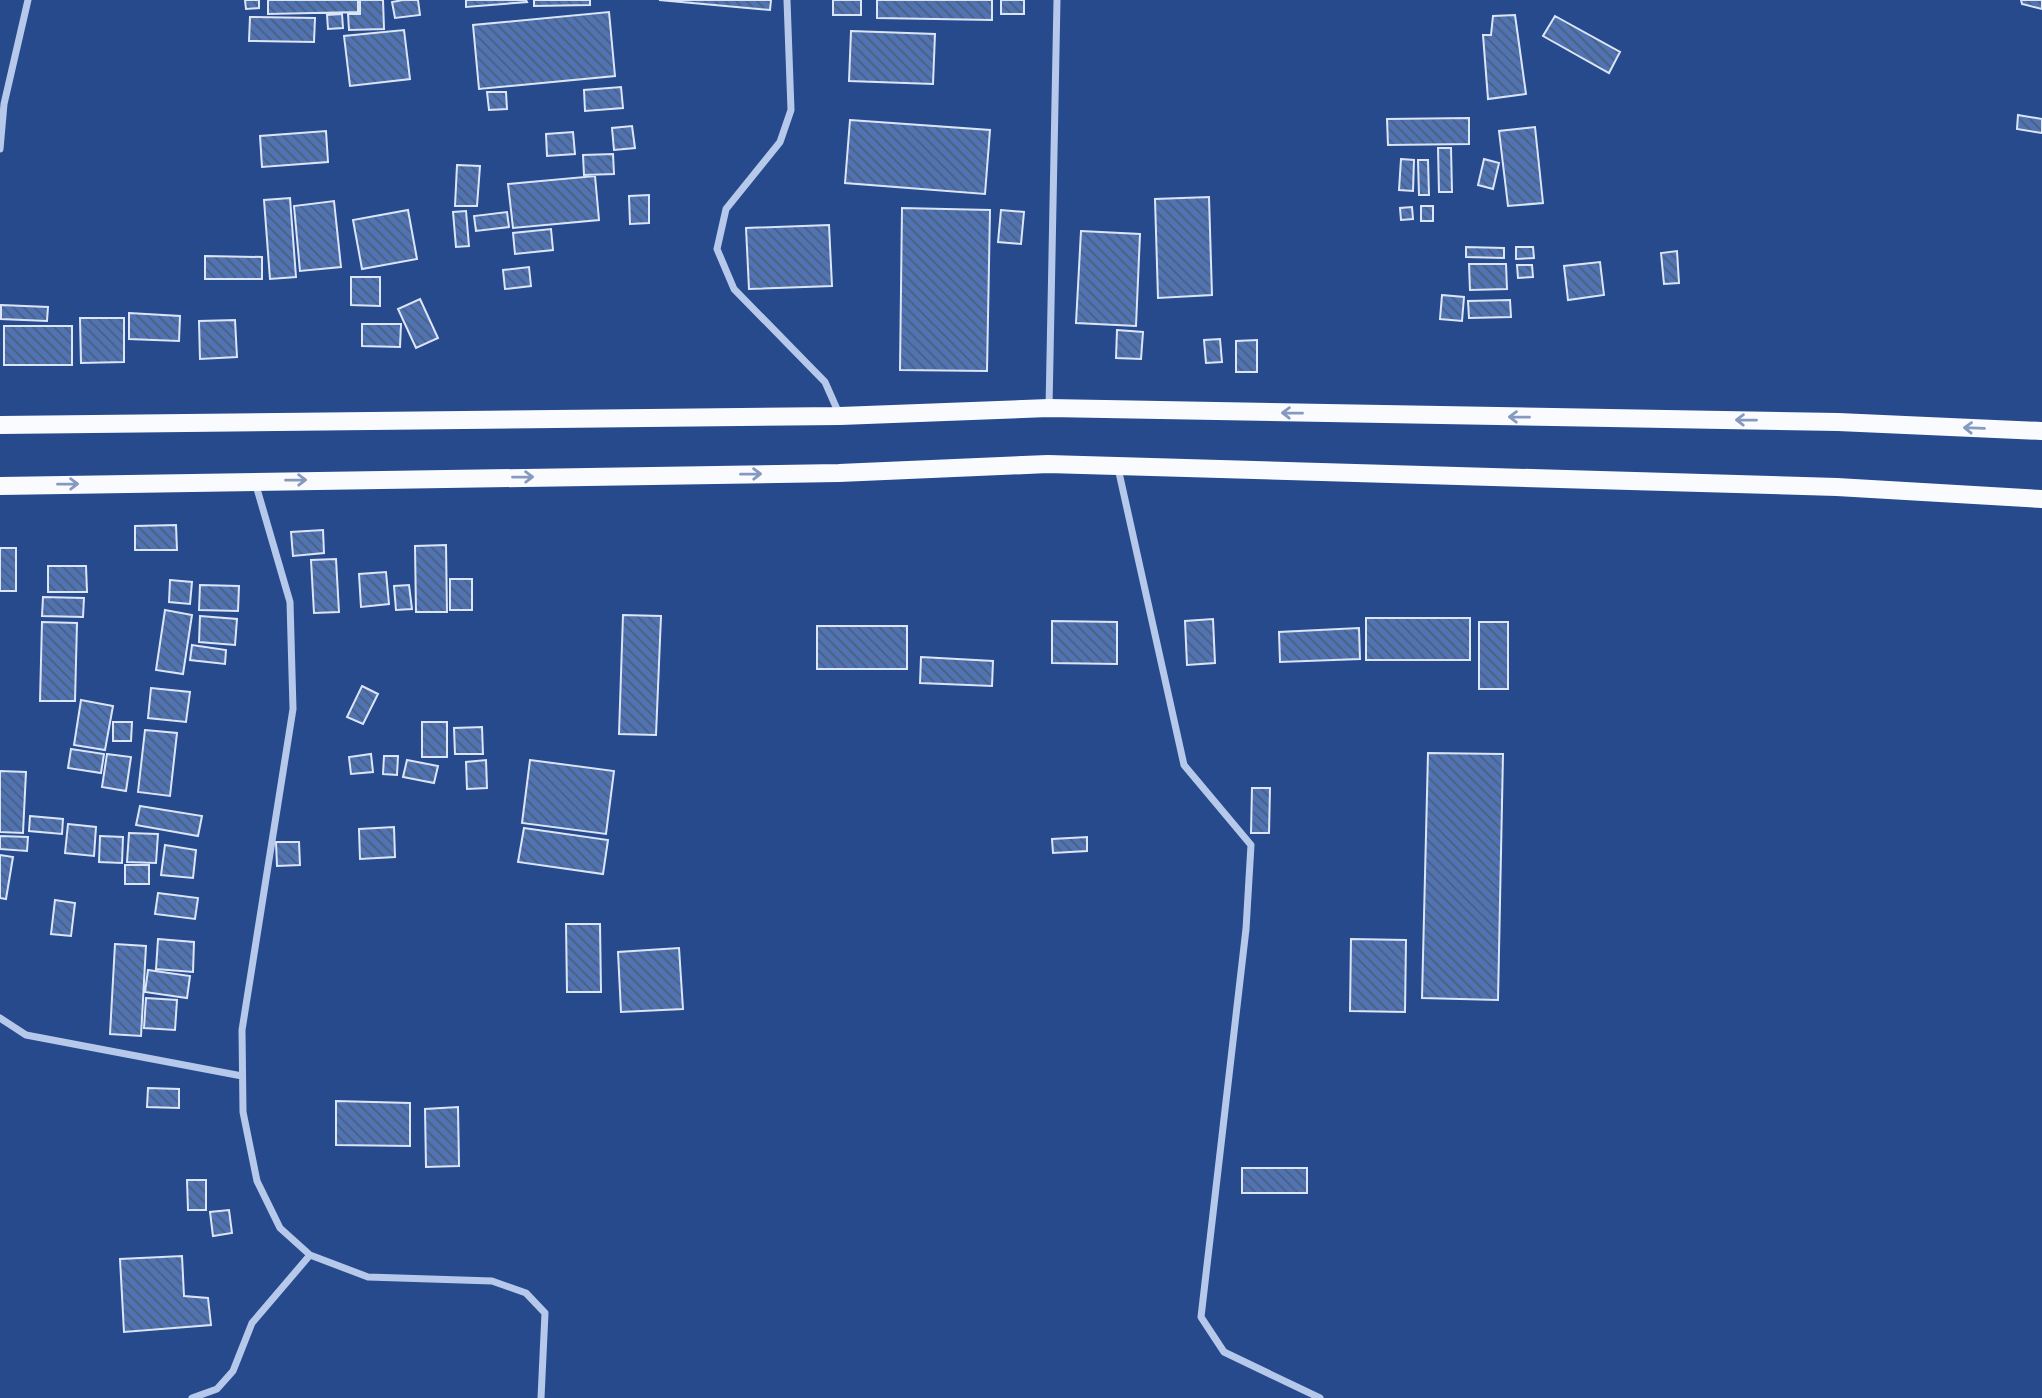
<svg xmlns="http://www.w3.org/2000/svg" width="2042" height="1398" font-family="'Noto Sans',sans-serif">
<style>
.building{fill:url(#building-back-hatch);stroke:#dbe5f8;stroke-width:2}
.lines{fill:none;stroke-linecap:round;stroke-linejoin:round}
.street{stroke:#b6c9ea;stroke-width:7}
.primary{stroke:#fafbff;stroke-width:18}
.oneway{stroke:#869ac0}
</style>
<defs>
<pattern id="building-back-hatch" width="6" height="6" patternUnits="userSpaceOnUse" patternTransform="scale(1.75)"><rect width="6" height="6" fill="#4f73b3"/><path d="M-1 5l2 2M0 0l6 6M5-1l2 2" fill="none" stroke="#4d5e7a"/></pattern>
</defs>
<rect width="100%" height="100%" fill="#274a8d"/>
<path class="building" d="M245,0H259V8L246,9Z
M268,0H358V12L268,14Z
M360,0H383L384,29L349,30L348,14H360Z
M403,0H418L420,15L395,18L392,2Z
M466,0H526L527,2L466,7Z
M534,0H590V5L534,6Z
M659,0H771L770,10Z
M833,0H861V15H833Z
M877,0H992V20L877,18Z
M1001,0H1024V14H1001Z
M2021,0H2042V9L2022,4Z
M609,12L615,76L479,89L473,25Z
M342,14L343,28L328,29L327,15Z
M1515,15L1526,94L1488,99L1483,35H1491L1493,16Z
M1555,16L1620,52L1609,73L1543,36Z
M250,17L315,18L314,42L249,41Z
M404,30L410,79L350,86L344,36Z
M851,31L935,34L933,84L849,81Z
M621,87L623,108L585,111L584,90Z
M487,92H506L507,109L489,110Z
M2018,115L2042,119V133L2017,129Z
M1469,118V144L1388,145L1387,119Z
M850,120L990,130L985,194L845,183Z
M632,126L635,148L614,150L612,128Z
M1535,127L1543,203L1508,206L1499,131Z
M326,131L328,162L262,167L260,136Z
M573,132L575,154L547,156L546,134Z
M1438,148H1451L1452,192H1439Z
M613,154L614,174L584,175L583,155Z
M1401,159L1414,160L1413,191L1399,190Z
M1484,159L1499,163L1493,189L1478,185Z
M1418,160H1428L1429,195H1419Z
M457,165L480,166L477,206H455Z
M595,176L599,220L513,228L508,184Z
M649,195V223L630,224L629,196Z
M1209,197L1212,295L1158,298L1155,199Z
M290,198L296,277L270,279L264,200Z
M334,201L341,267L300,271L294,206Z
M1421,206H1433V221H1421Z
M1412,207L1413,219L1401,220L1400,208Z
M902,208L990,210L987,371L900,370Z
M408,210L417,259L362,269L353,220Z
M1001,210L1024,212L1021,244L998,242Z
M466,211L469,246L456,247L453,212Z
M507,212L509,227L476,231L474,216Z
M829,225L832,286L749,289L746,228Z
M551,229L553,250L515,254L513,233Z
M1081,231L1140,234L1136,326L1076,323Z
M1466,247L1504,248V258L1466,257Z
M1516,247H1533L1534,258L1516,259Z
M1677,251L1679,283L1664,284L1661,253Z
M205,256L262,257V279H205Z
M1600,262L1604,295L1568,300L1564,266Z
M1469,264H1506L1507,289L1470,290Z
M1517,265H1532L1533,277L1518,278Z
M529,267L531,286L505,289L503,270Z
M351,277H380V306L351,305Z
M1442,295L1464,297L1462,321L1440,319Z
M420,299L438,338L416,348L398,309Z
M1510,300L1511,317L1469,318L1468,301Z
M1,305L48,307L47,321L1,319Z
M129,313L180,316L179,341L129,339Z
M80,318H124V362L81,363Z
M235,320L237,357L200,359L199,321Z
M362,324H401L400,347L362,346Z
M4,326H72V365H4Z
M1117,330L1143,332L1141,359L1116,358Z
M1220,339L1222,362L1206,363L1204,340Z
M1257,340V372H1236V341Z
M176,525L177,550H135V526Z
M323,530L324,553L293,556L291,532Z
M446,545L447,612H416L415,546Z
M0,548H16V591H0Z
M336,559L339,612L314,613L311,560Z
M48,566H86L87,592H48Z
M386,572L389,604L361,607L359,574Z
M450,579H472V610H450Z
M170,580L192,582L190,604L169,602Z
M200,585L239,586L238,611L199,610Z
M409,585L412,609L396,610L394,586Z
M43,597L84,598L83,617L42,616Z
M165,610L192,615L183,674L156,670Z
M623,615L661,616L656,735L619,734Z
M200,616L237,619L235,645L199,642Z
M1366,618H1470V660H1366Z
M1213,619L1215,663L1187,665L1185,621Z
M1052,621L1117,622V664L1052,663Z
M42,622L77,623L75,701H40Z
M1479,622H1508V689H1479Z
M817,626H907V669H817Z
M1359,628L1360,659L1280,662L1279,632Z
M192,645L226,650L225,664L190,660Z
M921,657L993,661L992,686L920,683Z
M362,686L378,694L363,724L347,717Z
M151,688L190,692L186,722L148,718Z
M81,700L113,706L105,750L74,745Z
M113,722H132L131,741H113Z
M422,722H447V757H422Z
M482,727L483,754H455L454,728Z
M145,730L177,733L170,796L138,792Z
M71,749L104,754L101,773L68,768Z
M1428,753L1503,754L1498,1000L1422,998Z
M107,754L131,757L126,791L102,787Z
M371,754L373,772L351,774L349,757Z
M384,756H398L397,775L383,774Z
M407,760L438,766L434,783L403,777Z
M486,760L487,788L467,789L466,762Z
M530,760L614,771L606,834L522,823Z
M0,771L26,772L23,833L0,832Z
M1252,788H1270L1269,833H1251Z
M140,806L202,816L198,836L136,825Z
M30,816L63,819L62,834L29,831Z
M68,824L96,827L94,856L65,853Z
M394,827L395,857L360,859L359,829Z
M524,828L608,840L603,874L518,862Z
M129,833L158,834L156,863L127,862Z
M0,836L28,837L27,851L0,849Z
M100,836L123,837L122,863L99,862Z
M1087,837V851L1053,853L1052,839Z
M276,842H299L300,865L277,866Z
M165,845L196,850L193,878L161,875Z
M0,855L13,857L6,899L0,898Z
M125,865H149V884H125Z
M158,893L198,898L195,919L155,914Z
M55,900L75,903L71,936L51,934Z
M566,924H600L601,992H567Z
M158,939L194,942L193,972L156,969Z
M1351,939L1406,940L1405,1012L1350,1011Z
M115,944L146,946L141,1036L110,1034Z
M679,948L683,1009L621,1012L618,952Z
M148,970L190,976L187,998L145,992Z
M146,998L177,1000L175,1030L144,1028Z
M148,1088L179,1089V1108L147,1107Z
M336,1101L410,1103V1146L336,1145Z
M458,1107L459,1166L426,1167L425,1109Z
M1242,1168H1307V1193H1242Z
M187,1180H206V1210H188Z
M229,1210L232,1233L213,1236L210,1212Z
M182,1256L184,1296L208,1298L211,1325L124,1332L120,1259Z"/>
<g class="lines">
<path class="street" d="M787,0L791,110L780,142L726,209L717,249L734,289L825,382L840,416
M0,149L4,104L28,0
M1049,408L1057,0
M1118,468L1184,765L1251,845L1246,929L1201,1317L1224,1352L1320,1398
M255,482L290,602L293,709L242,1030L243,1112L257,1181L280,1228L310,1255L368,1277L492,1281L526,1293L545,1313L541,1398
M0,1018L26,1035L242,1076
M192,1398L217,1389L233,1371L252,1323L310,1255"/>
<path class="primary" d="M0,425L840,416L1049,408L1838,422L2042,431
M0,486L839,473L1048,464L1837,487L2042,499"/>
</g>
<defs><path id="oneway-shaft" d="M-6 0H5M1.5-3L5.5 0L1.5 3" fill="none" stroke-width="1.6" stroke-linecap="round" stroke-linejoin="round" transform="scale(1.75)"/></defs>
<g class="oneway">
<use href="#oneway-shaft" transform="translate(1292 413) rotate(-179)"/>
<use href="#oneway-shaft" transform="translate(1519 417) rotate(-179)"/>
<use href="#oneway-shaft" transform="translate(1746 420) rotate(-179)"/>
<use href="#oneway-shaft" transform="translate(1974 428) rotate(-178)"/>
<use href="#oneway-shaft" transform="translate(751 474) rotate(-1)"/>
<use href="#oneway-shaft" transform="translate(523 477) rotate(-1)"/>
<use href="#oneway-shaft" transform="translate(296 480) rotate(-1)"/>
<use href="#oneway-shaft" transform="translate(68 484) rotate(-1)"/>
</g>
</svg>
